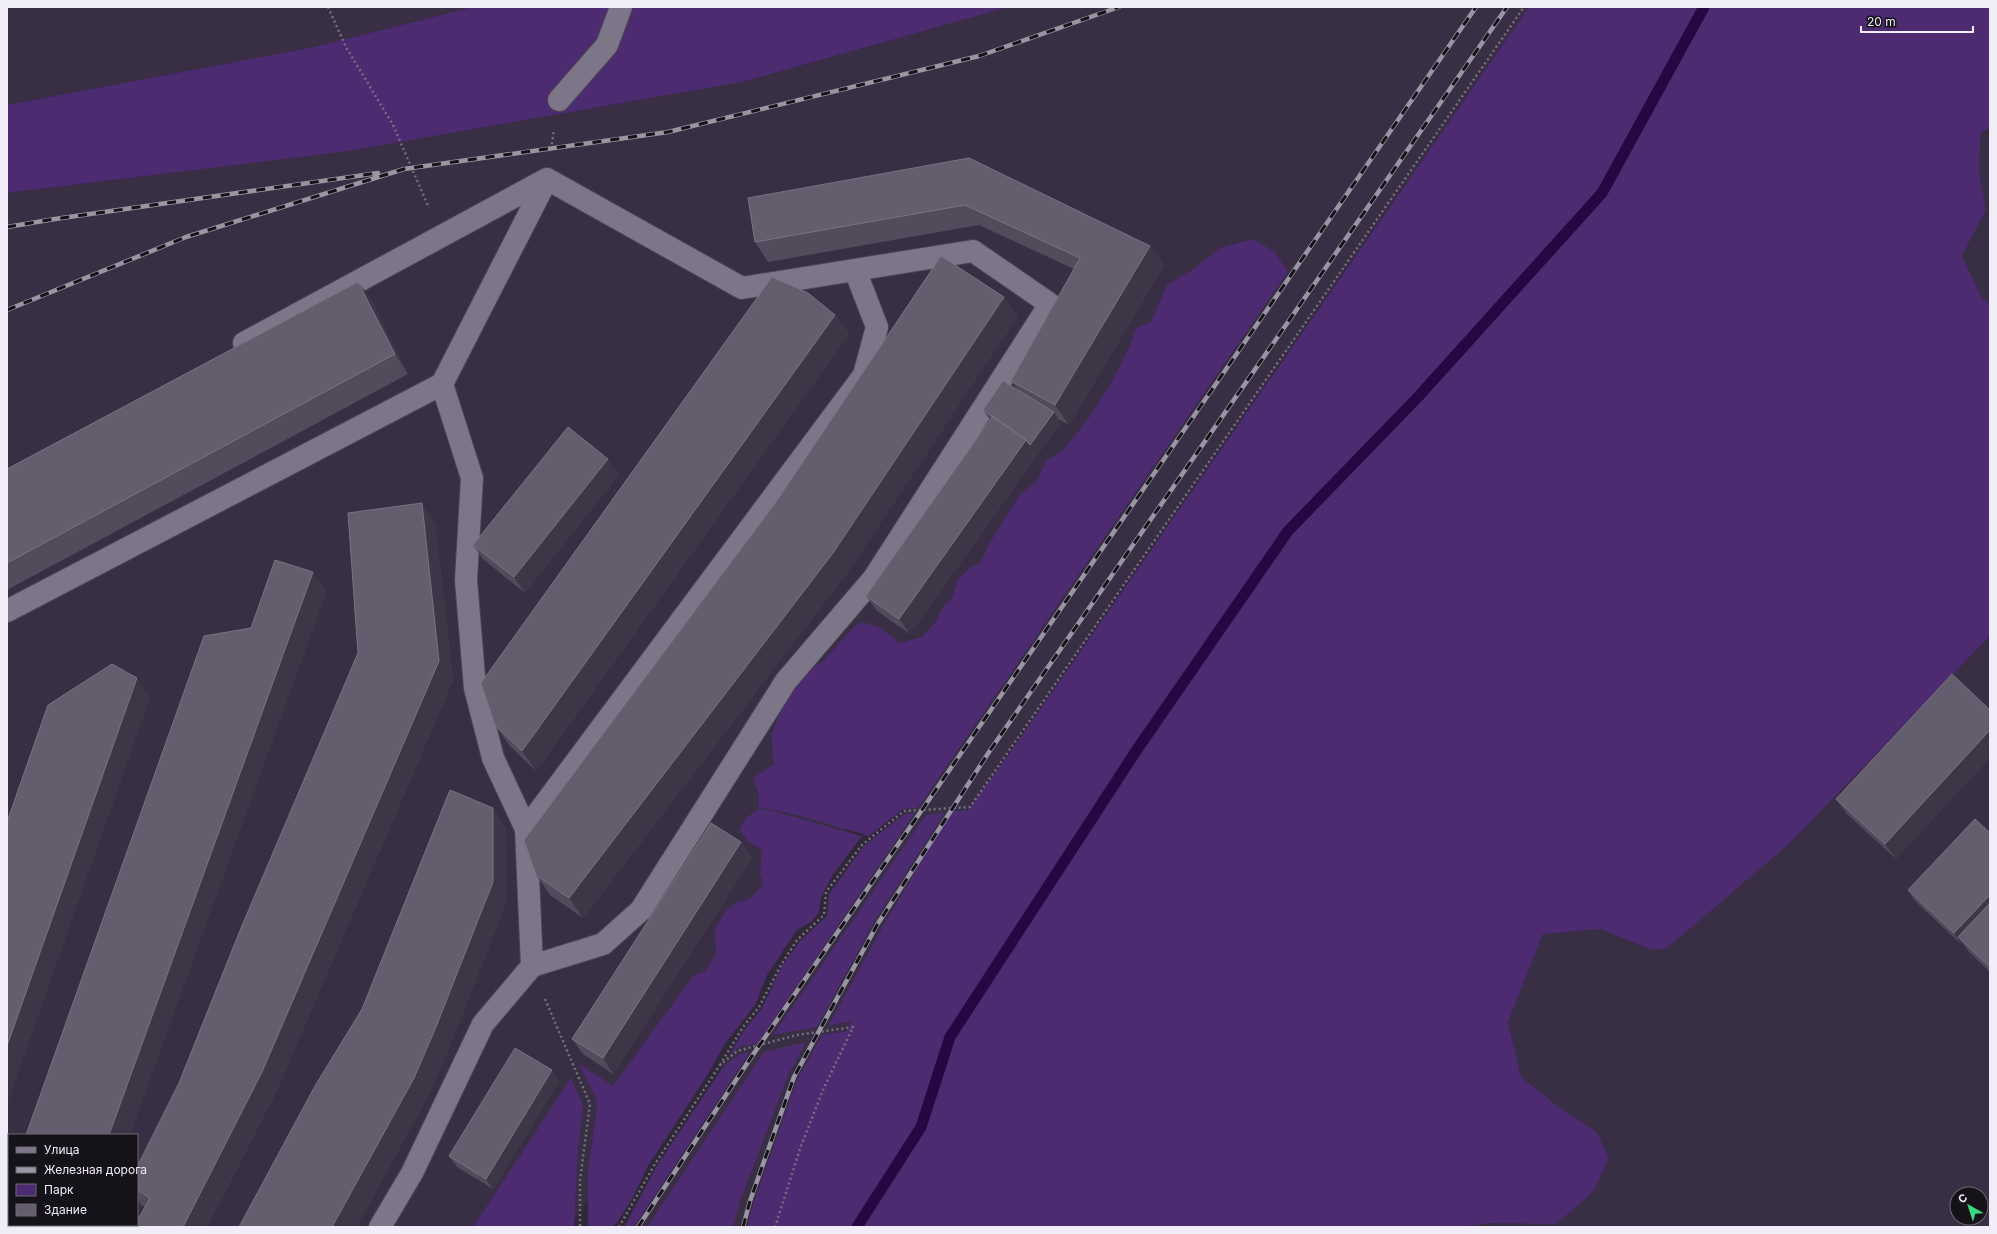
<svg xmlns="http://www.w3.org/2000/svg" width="1997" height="1234" font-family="Inter,sans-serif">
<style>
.built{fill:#382f44;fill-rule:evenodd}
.green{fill:#4c2b70}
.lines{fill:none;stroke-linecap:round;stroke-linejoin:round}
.stream{stroke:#260741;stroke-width:11}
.minor-casing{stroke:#4b4652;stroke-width:24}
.path{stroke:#75707d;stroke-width:2.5;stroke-dasharray:2 3;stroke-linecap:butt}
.minor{stroke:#7d7688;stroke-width:22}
.rail-casing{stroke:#9a95a2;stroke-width:4.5}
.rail{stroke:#151219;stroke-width:3;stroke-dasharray:9;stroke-linecap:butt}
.wall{fill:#524b5c}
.shaded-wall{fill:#3c3646}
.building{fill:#635d6d;stroke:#797382}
</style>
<rect width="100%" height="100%" fill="#2e2837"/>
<path class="built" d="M7,7H473L314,47L7,105Z
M1009,7H1529L967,811L851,1021L772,1227H624L658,1164L723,1067L745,1029L762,1008L782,966L799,942L827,916L829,894L864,846L904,814L908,809L918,808L1288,272L1275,252L1249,249L569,1227H7V193L349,151L742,82ZM9,1135H137V1225H9Z
M1990,128V303L1982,298L1962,256L1986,210L1979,171L1981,132Z
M1990,636V1227H1463L1489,1223L1596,1131L1564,1111L1521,1077L1508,1021L1543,934L1600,929L1652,950L1788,845ZM1957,1194H1981V1218H1957Z"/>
<path class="green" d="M473,7H1009L742,82L349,151L7,193V105L314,47Z
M1529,7H1990V128L1981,132L1979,171L1986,210L1962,256L1982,298L1990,303V636L1788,845L1667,948L1652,950L1600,929L1543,934L1508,1022L1521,1077L1564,1111L1596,1131L1609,1158L1593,1192L1556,1224L1489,1223L1463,1227H747L753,1204L797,1080L822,1035L847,1031L851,1021L828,1026L882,928L951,811H967L1004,761Z
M1253,239L1275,252L1288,272L918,808L903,809L868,837L864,834C829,826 795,812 759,808V795L753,778L774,764L771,735L783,707L809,670L822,662L855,626L863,622L879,627L900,643L922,637L935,623L944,605L951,600L959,578L971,567L980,563L989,544L1019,496L1037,481L1046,461L1063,450L1086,422L1110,385L1130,346L1136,328L1151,322L1167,285L1192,270L1220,248Z
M758,809L773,811L862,836L834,873L821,897L819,912L812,921L797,930L767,975L755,1005L724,1045L708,1074L648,1166L633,1197L617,1223L612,1227H588V1172L597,1106L594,1093L578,1063L613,1086L693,976L705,971L716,955L715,930L726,910L737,902L750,899L763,885L760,873L762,850L748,841L739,830L746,818Z
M915,813L757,1044L740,1046L729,1055L745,1029L762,1008L782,966L799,942L827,916L829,894L864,846L904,814Z
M945,813L874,922L817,1027L773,1035L926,815Z
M806,1042L788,1076L740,1201L733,1227H647L764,1052Z
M750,1052L634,1227H624L658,1164L723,1067L739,1054Z
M571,1078L583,1105L578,1148L574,1227H473Z"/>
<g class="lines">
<path class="stream" d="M857,1227L921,1127L950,1037L1136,751L1288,531L1418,397L1602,193L1704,7"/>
<g class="minor-casing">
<path id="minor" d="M559,100L607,45L621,7
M244,343L547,179
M7,611L442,384L547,179
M526,829L864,375L877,327L855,270
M532,966L603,944L641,910L786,681L874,578L1050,304L973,251L742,288L547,179
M380,1227L412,1173L483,1024L532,966L526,829L493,758L475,688L466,580L472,478L442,384"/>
</g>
<path class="path" d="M328,7L346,47L393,125L429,208
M551,149L554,130
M545,999L590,1104L580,1180V1227
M720,1065L743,1027L759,1007L781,965L797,940L824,915L826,892L862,845L904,811L970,807L1524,7
M619,1227L655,1164L720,1065L737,1051L797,1035L853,1027L823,1090L801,1146L775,1227"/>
<use href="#minor" class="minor"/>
<g class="rail-casing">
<path id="rail" d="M7,227L55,219L378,173
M7,310L186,237L404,169L668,132L979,56L1119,7
M638,1227L750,1059L1476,7
M743,1227L750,1201L794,1077L877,925L989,752L1507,7"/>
</g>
<use href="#rail" class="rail"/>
</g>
<path class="wall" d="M969,158L1150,246L1164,265L1069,425L1058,419L1061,423L1037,455L910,634L877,611L866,596L990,420L983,410L1018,390L1011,381L1074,269L979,225L768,262L755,242Z
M358,282L372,301L408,374L7,590V469Z
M835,315L849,334L536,771L509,745L495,725Z
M1018,316L847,573L583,918L550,895L536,875Z
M619,474L525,593L484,560L473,545Z
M435,523L453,680L276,1092L207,1227H134L145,1207L141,1205L137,1198V1167L179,1083Z
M1990,710V757L1896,859L1847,814L1836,799Z
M1990,833V972L1969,952L1962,942L1961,944L1915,901L1908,890Z
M741,842L752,858L613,1074L583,1054L572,1039Z
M559,1081L493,1189L457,1167L449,1156Z"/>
<path class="shaded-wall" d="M1150,246L1164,265L1069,425L1055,405Z
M358,282L372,301L408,374L395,354Z
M1004,297L1018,316L847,573L583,918L569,898Z
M835,315L849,334L536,771L522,751Z
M1054,412L1061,423L1037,455L910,634L899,619L1026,440Z
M608,459L619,474L525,593L514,577Z
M422,503L435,523L453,680L276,1092L207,1227H183Z
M313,572L327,591L130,1135H109Z
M137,678L150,698L7,1105V1046Z
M1990,730V757L1896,859L1885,844Z
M493,808L506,828L507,902L450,1047L428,1097L357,1227H332Z
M741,842L752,858L613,1074L603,1058Z
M1990,895V913L1958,937L1962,942L1961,944L1954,933Z
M552,1070L559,1081L493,1189L486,1179Z
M76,1225H97L96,1227H75Z"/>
<path class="building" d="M969,158L1150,246L1055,405L1011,381L1080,258L965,205L755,242L748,198Z
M941,256L1004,297L833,553L569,898L536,875L524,840L776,502Z
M772,277L808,293L835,315L522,751L495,725L481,683Z
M358,282L395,354L7,563V469Z
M1003,381L1054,412L1030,445L1026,440L983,410Z
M993,416L1026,440L899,619L866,596Z
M568,427L608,459L514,577L473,545Z
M422,503L439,661L262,1072L183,1227H134L135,1225H137V1221L150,1198L137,1190V1167L179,1083L241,928L358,653L348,513Z
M275,560L313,572L109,1135H26L204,636L251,628Z
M112,664L137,678L7,1046V822L48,705Z
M1952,674L1990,710V730L1885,844L1836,799Z
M450,790L493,808V882L436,1027L414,1078L332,1227H239L315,1086L362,1009Z
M1975,819L1990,833V895L1954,933L1908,890Z
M711,823L741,842L603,1058L572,1039Z
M1990,903V967L1958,937Z
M515,1048L552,1070L486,1179L449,1156Z
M9,1184V1225H76L75,1227H7V1189Z"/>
<rect width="1997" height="1234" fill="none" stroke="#f1edf8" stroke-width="16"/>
<rect x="8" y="1134" width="130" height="92" fill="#151219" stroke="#6d6a72"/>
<rect x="16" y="1147" width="20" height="6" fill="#7d7688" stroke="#6d6a72"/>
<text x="44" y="1154" font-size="12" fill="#f1edf8">Улица</text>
<rect x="16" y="1167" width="20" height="6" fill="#9a95a2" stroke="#6d6a72"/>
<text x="44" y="1174" font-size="12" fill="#f1edf8">Железная дорога</text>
<rect x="16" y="1184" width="20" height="12" fill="#4c2b70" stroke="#6d6a72"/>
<text x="44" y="1194" font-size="12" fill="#f1edf8">Парк</text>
<rect x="16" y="1204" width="20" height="12" fill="#635d6d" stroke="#6d6a72"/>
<text x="44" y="1214" font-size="12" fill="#f1edf8">Здание</text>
<g transform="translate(1969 1206) rotate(321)"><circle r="19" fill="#151219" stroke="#6d6a72"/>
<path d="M0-3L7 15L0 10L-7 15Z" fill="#3bd77e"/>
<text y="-6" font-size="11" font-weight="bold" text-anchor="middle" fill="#f1edf8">С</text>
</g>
<path d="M1861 26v6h112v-6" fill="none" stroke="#f1edf8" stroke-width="2"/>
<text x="1867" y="26" font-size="12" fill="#f1edf8" stroke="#151219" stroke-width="3" paint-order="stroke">20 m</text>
</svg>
